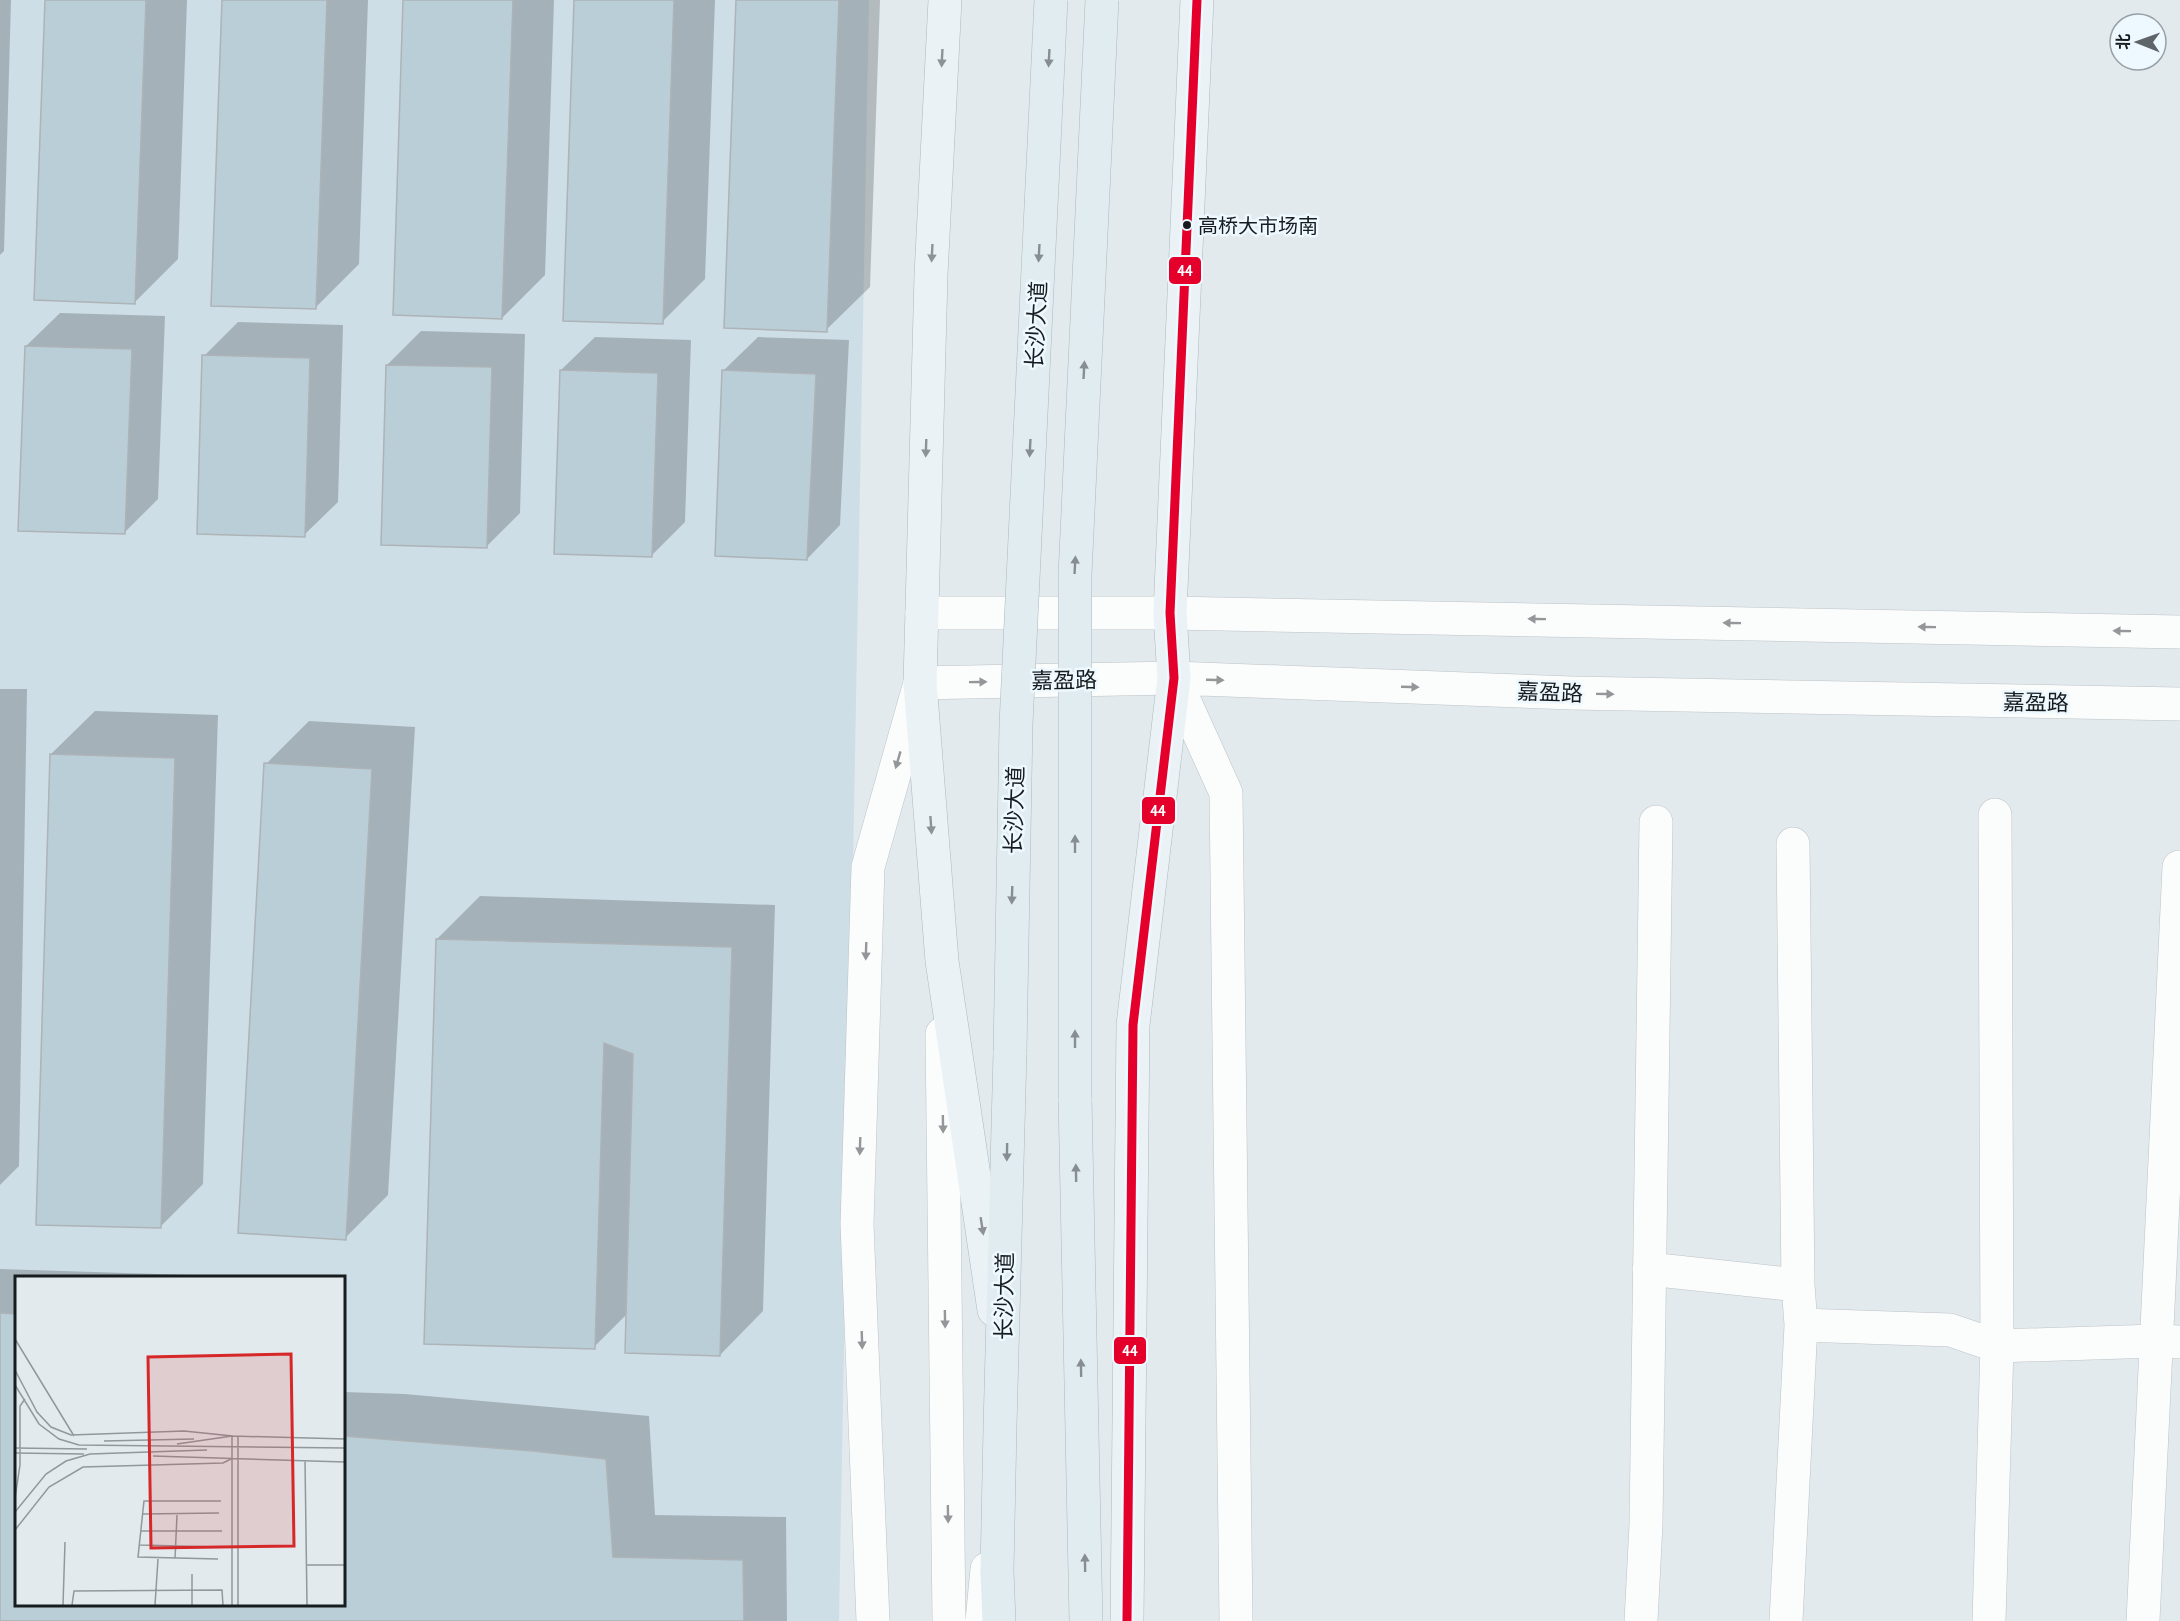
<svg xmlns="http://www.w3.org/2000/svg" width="2180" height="1621" font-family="'PT Sans Narrow','Noto Sans SC',sans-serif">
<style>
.built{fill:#cedee6;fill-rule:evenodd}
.shadow{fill:#0003}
.building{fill:#baced8;stroke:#adb3b6;stroke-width:1.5}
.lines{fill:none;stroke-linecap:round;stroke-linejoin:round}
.minor-casing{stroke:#bdc3c6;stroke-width:34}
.major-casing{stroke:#acb8bf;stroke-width:34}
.highway-casing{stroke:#acb8bf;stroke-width:34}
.minor{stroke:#fbfcfc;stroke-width:33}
.major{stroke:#ebf2f6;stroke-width:33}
.highway{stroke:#e1ecf1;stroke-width:33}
.highway-bridge-casing{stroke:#acb8bf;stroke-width:34;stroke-linecap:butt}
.highway-bridge{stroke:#e1ecf1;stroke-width:33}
.bus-1-casing{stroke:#edf8ff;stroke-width:14}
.bus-1{stroke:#e4002b;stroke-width:9}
.oneway{fill:#8c9295}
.oneway2{fill:#868e92}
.oneway3{fill:#949799}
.bus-dot{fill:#171c1f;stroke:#edf8ff;stroke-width:2}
.labels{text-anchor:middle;stroke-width:5;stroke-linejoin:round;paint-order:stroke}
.bus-label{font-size:20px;fill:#171c1f;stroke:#edf8ff;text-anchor:start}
.street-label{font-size:22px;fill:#171c1f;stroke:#edf8ff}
.inset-road{fill:none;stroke:#91989b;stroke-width:1.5}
.view{fill:#d62828;fill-opacity:0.15;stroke:#d62828;stroke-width:3}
.inset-edge{fill:none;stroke:#171c1f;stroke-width:3}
.line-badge{stroke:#edf8ff;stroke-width:2}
.badge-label{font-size:16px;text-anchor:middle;font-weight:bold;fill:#fff}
</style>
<rect width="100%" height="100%" fill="#e2eaee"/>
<path class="built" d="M0,0H869L839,1621H0ZM16,1278H344V1604H16Z"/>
<path class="shadow" d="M0,0H11L4,251L0,255Z
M46,0H187L178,259L134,303Z
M223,0H368L359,264L316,307Z
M404,0H554L545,275L502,318Z
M576,0H715L705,279L662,322Z
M737,0H880L870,287L826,330Z
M60,313L165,316L158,499L125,532L26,346Z
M238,322L343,325L338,502L304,535L204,356Z
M421,331L525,334L520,513L486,547L387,365Z
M595,337L691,340L685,522L651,556L561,370Z
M758,337L849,340L840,525L807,559L724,370Z
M0,689H27L19,1166L0,1185Z
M95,711L218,715L203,1184L160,1227L51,754Z
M309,721L415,727L388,1195L345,1238L266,764Z
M480,896L775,905L763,1311L720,1355L627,1314L594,1347L437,939Z
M0,1269L220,1276V1278H16V1604H344V1392L405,1394L649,1416L655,1515L786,1517L787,1621H0Z"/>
<path class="building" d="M45,0H146L135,304L34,300Z
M222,0H327L316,309L211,306Z
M403,0H513L502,319L393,315Z
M574,0H674L663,324L563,321Z
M736,0H839L827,332L724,328Z
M25,346L132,349L125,534L18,531Z
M202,355L310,358L305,537L197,534Z
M386,365L492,367L487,548L381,545Z
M560,370L658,373L652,557L554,554Z
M722,370L816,374L807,560L715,556Z
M50,754L175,758L161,1228L36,1225Z
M264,763L372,769L346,1240L238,1233Z
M436,939L732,947L720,1356L625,1353L633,1054L604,1043L595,1349L424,1344Z
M0,1313L16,1314V1604H344V1436L533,1451L606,1459L613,1557L743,1560L744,1621H0Z"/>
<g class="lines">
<g class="minor-casing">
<path id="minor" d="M922,613H1170L2180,632
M1174,678L1226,793L1236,1621
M942,1034L949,1621
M1649,1269L1798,1285
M1801,1325L1950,1330L1997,1346L2156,1341L2180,1342
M873,1621L857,1224L868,867L920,683L1174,678L1572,693L2180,704
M982,1621L987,1569
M1641,1621L1646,1524L1656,822
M1786,1621L1801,1325L1798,1285L1793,844
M1989,1621L1997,1346L1995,815
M2143,1621L2179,867"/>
</g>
<g class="major-casing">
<path id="major" d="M945,0L931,275L920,683L942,961L994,1310
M1127,1621L1133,1025L1174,678L1170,613L1197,0"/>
</g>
<g class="highway-casing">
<path id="highway" d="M1075,1098L1086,1621
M999,1621L997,1571L1000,1427L1010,1052"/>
</g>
<use href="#minor" class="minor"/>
<use href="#major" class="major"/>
<use href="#highway" class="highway"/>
<g class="highway-bridge-casing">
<path id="highway-bridge" d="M1010,1052L1016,724L1051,0
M1075,1098V575L1102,0"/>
</g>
<use href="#highway-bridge" class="highway-bridge"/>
<g class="bus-1-casing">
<path id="bus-1" d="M1127,1621L1133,1025L1174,678L1170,613L1197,0"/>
</g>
<use href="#bus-1" class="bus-1"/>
</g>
<defs><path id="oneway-solid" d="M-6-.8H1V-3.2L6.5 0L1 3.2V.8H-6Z" transform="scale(1.5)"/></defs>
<g class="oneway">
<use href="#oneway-solid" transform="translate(942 58) rotate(93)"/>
<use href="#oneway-solid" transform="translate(932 253) rotate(93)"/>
<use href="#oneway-solid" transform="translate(926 448) rotate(92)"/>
<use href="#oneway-solid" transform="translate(931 825) rotate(86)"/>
<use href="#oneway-solid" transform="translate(982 1226) rotate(81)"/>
</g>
<g class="oneway2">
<use href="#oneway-solid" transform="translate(1049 58) rotate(93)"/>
<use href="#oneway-solid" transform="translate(1039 253) rotate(93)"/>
<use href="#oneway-solid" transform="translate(1084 370) rotate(-87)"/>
<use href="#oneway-solid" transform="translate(1030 448) rotate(93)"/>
<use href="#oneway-solid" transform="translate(1075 565) rotate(-87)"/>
<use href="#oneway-solid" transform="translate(1075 844) rotate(-90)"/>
<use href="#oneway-solid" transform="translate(1012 895) rotate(92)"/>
<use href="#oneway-solid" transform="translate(1075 1039) rotate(-90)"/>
<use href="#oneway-solid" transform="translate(1007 1152) rotate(91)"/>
<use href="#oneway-solid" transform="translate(1076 1173) rotate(-91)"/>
<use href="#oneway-solid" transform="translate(1081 1368) rotate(-91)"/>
<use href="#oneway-solid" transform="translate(1085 1563) rotate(-91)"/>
</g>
<g class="oneway3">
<use href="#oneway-solid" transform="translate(1537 619) rotate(-179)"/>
<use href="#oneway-solid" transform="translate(1732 623) rotate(-179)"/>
<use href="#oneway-solid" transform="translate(1927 627) rotate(-179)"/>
<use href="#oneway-solid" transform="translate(2122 631) rotate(-179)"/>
<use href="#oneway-solid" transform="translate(1215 680) rotate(2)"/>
<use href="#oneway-solid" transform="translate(978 682) rotate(-1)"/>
<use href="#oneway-solid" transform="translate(1410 687) rotate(2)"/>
<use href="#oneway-solid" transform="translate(1605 694) rotate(1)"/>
<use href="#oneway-solid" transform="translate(898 760) rotate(106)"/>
<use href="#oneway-solid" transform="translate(866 951) rotate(92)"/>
<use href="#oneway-solid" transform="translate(943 1124) rotate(89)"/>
<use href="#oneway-solid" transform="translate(860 1146) rotate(92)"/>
<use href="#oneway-solid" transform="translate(945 1319) rotate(89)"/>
<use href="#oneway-solid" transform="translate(862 1340) rotate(88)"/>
<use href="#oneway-solid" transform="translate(948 1514) rotate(89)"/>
</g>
<circle class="bus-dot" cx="1187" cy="225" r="5"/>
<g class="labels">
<g class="bus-label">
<text x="1198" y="233">高桥大市场南</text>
</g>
<g class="street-label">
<text transform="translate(1036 325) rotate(-87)" y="8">长沙大道</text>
<text transform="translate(1064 680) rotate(-1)" y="8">嘉盈路</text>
<text transform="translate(1550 692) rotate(2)" y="8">嘉盈路</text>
<text transform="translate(2036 702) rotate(1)" y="8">嘉盈路</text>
<text transform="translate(1014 810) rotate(-88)" y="8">长沙大道</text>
<text transform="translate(1004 1296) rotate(-89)" y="8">长沙大道</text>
</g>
</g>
<g transform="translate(15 1276)">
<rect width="330" height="330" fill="#e2eaee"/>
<path class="inset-road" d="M0,63L59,160M0,94L22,136L36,151L56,159L169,155L217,160V329M0,109L24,148L44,163L64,169L330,172M223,160V329M89,165L179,163M162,168L217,160L330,163M0,172L72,173M0,177L69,178M138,180L330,186M290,184L292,329M0,222L5,189V130L10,123M0,236L31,198L51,185L75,178L192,174M127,238L204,237M0,254L34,211L68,191L208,187L216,183M125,255H207M125,269L203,271M160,283L162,239M203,283L123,281L129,225H206M291,289H330M177,298V329M48,329L50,266M57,329L59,315L207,314L208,329M140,329L143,283"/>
<path class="view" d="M276,78L279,270L136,272L133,81Z"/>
<rect width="330" height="330" class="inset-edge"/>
</g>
<g class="line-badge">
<rect x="1168" y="256" width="34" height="29" rx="6" fill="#e4002b"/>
<rect x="1141" y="796" width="35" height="29" rx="6" fill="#e4002b"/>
<rect x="1113" y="1336" width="34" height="29" rx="6" fill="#e4002b"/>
</g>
<g class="badge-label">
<text x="1185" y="276">44</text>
<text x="1158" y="816">44</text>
<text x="1130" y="1356">44</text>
</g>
<g transform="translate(2138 42) rotate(271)"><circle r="28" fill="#edf8ff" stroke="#97a0a5" stroke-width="1.5"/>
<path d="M0-4.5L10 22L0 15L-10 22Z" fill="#5e6467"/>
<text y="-9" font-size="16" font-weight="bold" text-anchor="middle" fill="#171c1f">北</text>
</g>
</svg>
